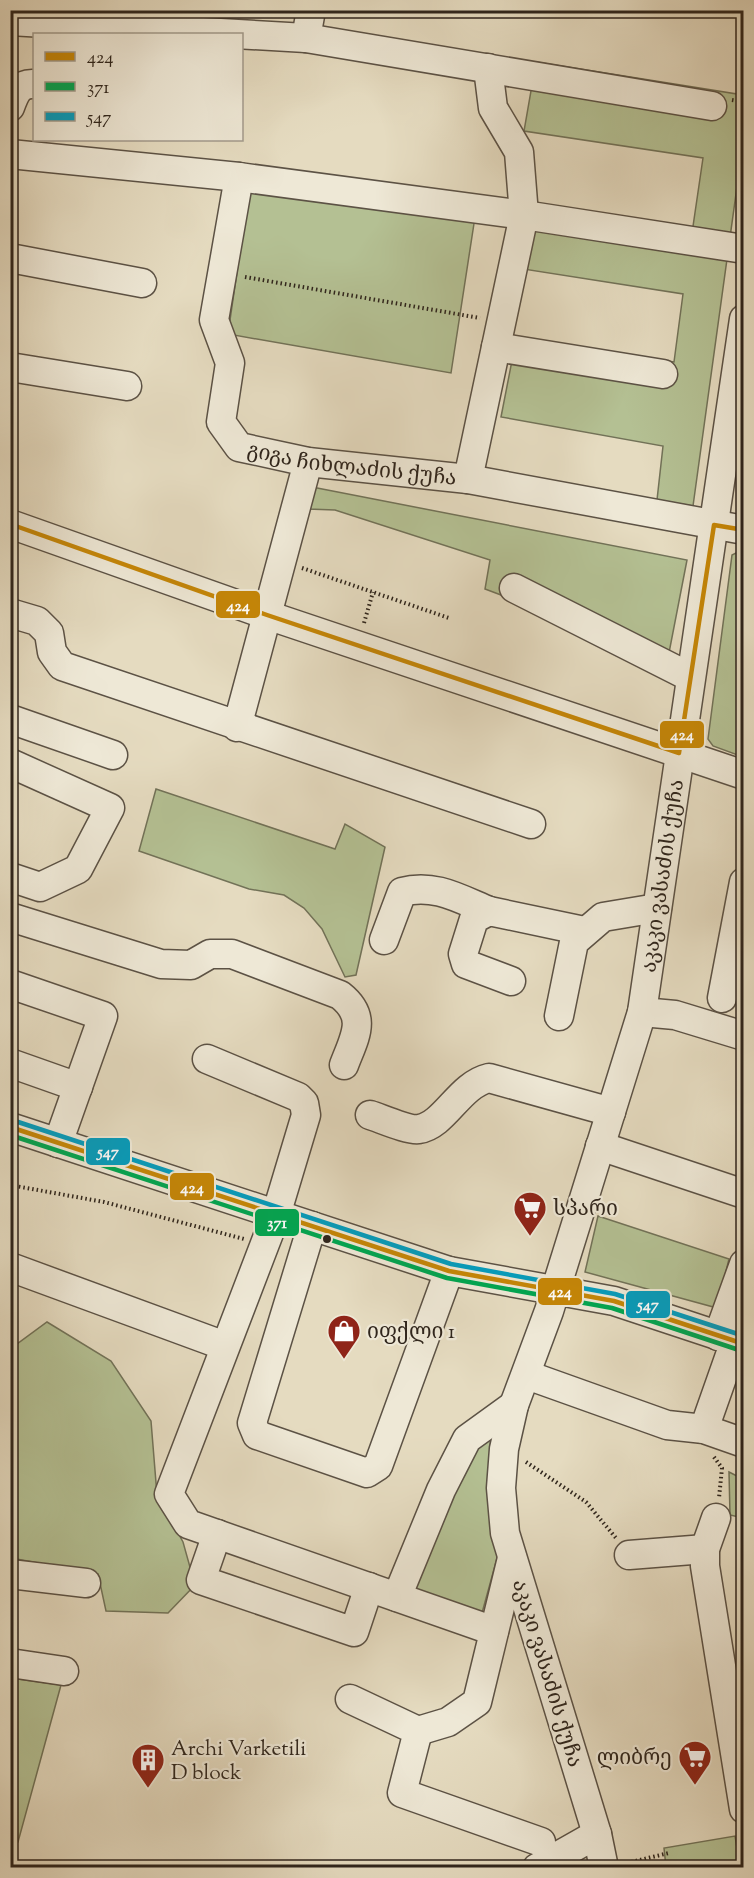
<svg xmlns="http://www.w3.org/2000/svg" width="754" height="1878" font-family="'Sorts Mill Goudy','Noto Serif Georgian',serif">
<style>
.green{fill:#b4c093;stroke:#727258;stroke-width:1.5}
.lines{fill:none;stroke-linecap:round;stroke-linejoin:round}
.minor-casing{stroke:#5c5245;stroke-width:31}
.path{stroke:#2f251c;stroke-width:4;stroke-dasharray:1.5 3;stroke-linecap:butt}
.minor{stroke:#eee8d6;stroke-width:28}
.bus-1-casing{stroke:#eee8d6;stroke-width:9}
.bus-2-casing{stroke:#eee8d6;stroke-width:9}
.bus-3-casing{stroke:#eee8d6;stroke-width:9}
.bus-1{stroke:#c58607;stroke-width:4.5}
.bus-2{stroke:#00a651;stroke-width:4.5}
.bus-3{stroke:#059cbc;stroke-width:4.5}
.bus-dot{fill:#2f251c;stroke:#eee8d6;stroke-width:2}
.labels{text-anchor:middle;stroke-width:4.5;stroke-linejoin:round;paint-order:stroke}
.street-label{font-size:21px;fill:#2f251c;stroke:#eee8d6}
.poi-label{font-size:21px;fill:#2f251c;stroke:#eee8d6;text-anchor:start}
.line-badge{stroke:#eee8d6;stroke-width:2}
.badge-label{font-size:16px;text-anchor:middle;font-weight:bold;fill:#fff}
</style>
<rect width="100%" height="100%" fill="#e5dbc0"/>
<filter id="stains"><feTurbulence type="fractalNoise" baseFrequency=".00333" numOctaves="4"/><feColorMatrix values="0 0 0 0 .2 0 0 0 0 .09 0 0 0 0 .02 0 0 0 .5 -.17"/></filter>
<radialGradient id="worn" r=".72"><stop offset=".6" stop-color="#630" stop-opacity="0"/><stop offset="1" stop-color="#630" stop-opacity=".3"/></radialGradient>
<path class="green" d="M536,62L743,95V143L693,506L657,500L663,446L501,417L516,340L674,362L683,294L523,269L535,203L692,233L703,158L524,131Z
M249,189L475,217L451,373L228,334Z
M312,487L687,560L668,658L485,589L490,560L335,510L308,509Z
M738,552L744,553L743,757L713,746L708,739L732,555Z
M156,789L335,849L345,824L385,847L356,975L345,977L322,929L304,908L284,895L249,889L139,851Z
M598,1216L729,1259L717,1308L585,1272Z
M47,1322L111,1361L151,1421L157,1495L183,1542L195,1585L168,1613L106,1611L98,1574L11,1558V1362L13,1347Z
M491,1428L488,1501L499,1551L482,1613L409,1587L451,1485Z
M729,1472L743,1479V1518L730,1515Z
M11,1678L61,1685L18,1842L10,1841Z
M735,1836L740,1867H666L664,1848Z"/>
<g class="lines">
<g class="minor-casing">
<g id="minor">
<path d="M10,21L306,38L712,106"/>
<path d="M306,38L311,10"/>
<path d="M10,107C15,93 19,83 34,84"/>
<path d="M10,154L239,177L524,215L744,249"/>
<path id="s1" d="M239,177L214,320L230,363L221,422L239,447L308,462L468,479L744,530"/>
<path d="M10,258L142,283"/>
<path d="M496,347L663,374"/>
<path d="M10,367L127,386"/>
<path d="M468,479L524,215L519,152L493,108L488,68"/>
<path d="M10,524L267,615L744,775"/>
<path d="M514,588L690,677"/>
<path d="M10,613L37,621L49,633L52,652L62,666L531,824"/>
<path d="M10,719L113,755"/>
<path d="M237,727L308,462"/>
<path d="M10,763L110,808L78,869L40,887L10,877"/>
<path d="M10,917L161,964L191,965L210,954H232L340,995C368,1017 355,1036 344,1065"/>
<path d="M384,940L402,892C434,883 460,899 489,911"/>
<path d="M511,981L466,964L463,954L474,919L489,911L584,931"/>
<path d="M10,984L103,1016L58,1143"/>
<path d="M722,998L744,882"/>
<path d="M642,1012L675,1015L744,1036"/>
<path d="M559,1016L574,942L603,917L657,908"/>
<path d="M207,1059L298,1097L304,1103L306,1115L276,1215L169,1494L188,1524L494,1631"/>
<path d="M10,1063L78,1087"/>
<path d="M370,1115C380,1118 409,1131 419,1129C445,1125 459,1085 489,1078L611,1112"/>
<path d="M10,1127L449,1271L614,1301L744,1344"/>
<path d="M600,1146L744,1194"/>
<path d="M312,1226L252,1423L257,1435L367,1473L378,1466L449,1271"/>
<path d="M10,1267L225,1346"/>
<path d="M718,1336L744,1264"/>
<path d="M527,1375L667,1425L704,1429L744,1443"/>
<path d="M704,1429L735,1341"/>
<path d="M716,1518L705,1549V1566L744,1809"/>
<path d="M217,1534L201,1580L354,1632L369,1587"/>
<path d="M629,1555L705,1549"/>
<path d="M10,1574L86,1583"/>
<path d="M397,1597L441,1490L467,1439L514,1405"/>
<path d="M10,1663L64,1671"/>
<path d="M350,1699L418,1731L402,1793L541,1842"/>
<path d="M418,1731L448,1722L477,1702L512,1558"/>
<path d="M537,1868L597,1834"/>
<path id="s2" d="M604,1868L597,1834L505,1533L501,1488L504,1449L514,1405L549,1311L642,1012L744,319"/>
</g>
</g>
<path class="path" d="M732,100L744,102
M245,277L480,318
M302,568L449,618
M364,623L373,592
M10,1185L104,1202L244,1239
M714,1457L722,1468L719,1498
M526,1462L586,1502L616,1538
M627,1863L669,1853"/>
<use href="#minor" class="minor"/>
<g class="bus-1-casing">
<path id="bus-1" d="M10,524L267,615L679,753L714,525L744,530
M10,1127L449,1271L614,1301L744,1344"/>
</g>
<g class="bus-2-casing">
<path id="bus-2" d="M10,1135L447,1278L612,1308L742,1351"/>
</g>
<g class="bus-3-casing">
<path id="bus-3" d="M12,1120L451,1264L615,1294L744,1336"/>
</g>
<use href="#bus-1" class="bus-1"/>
<use href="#bus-2" class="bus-2"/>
<use href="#bus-3" class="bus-3"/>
</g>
<defs>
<g id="supermarket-pin" transform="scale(1.725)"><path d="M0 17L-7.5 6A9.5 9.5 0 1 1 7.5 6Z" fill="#8f2418" stroke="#eee8d6"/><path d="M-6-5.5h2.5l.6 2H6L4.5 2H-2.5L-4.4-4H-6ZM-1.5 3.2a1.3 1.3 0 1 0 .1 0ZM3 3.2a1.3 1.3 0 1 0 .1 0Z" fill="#fff"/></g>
<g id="shop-pin" transform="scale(1.725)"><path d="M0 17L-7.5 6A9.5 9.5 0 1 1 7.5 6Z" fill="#8f2418" stroke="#eee8d6"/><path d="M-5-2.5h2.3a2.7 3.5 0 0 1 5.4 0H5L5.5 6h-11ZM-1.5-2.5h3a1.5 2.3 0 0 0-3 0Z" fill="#fff"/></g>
<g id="building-pin" transform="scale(1.725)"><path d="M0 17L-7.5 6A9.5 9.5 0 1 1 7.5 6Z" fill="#8f2418" stroke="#eee8d6"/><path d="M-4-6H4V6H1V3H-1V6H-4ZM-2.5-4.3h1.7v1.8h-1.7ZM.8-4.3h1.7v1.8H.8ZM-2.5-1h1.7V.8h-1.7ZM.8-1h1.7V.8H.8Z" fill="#fff"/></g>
</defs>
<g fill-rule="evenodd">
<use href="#supermarket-pin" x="530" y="1208"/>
<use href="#shop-pin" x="344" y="1331"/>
<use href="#supermarket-pin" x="695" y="1757"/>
<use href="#building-pin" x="148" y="1760"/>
</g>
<circle class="bus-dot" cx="327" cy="1239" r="5"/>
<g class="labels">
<g class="street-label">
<text dy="7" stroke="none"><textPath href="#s1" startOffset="396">გიგა ჩიხლაძის ქუჩა</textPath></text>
<text dy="7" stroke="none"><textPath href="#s2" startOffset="1030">აკაკი ვასაძის ქუჩა</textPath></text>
<text transform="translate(548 1673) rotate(73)" y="7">აკაკი ვასაძის ქუჩა</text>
</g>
<g class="poi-label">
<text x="553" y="1215">სპარი</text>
<text x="367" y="1338">იფქლი 1</text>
<text x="171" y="1755">Archi Varketili<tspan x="171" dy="24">D block</tspan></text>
<text x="672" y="1764" text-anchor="end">ლიბრე</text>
</g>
</g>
<g class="line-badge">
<rect x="215" y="590" width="46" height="29" rx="6" fill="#c58607"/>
<rect x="659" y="720" width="46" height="29" rx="6" fill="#c58607"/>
<rect x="85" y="1137" width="46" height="29" rx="6" fill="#059cbc"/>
<rect x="169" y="1172" width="46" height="29" rx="6" fill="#c58607"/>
<rect x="254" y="1208" width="46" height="29" rx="6" fill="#00a651"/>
<rect x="537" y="1277" width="46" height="29" rx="6" fill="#c58607"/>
<rect x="625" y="1290" width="46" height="29" rx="6" fill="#059cbc"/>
</g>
<g class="badge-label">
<text x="238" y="611">424</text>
<text x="682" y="740">424</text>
<text x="108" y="1157">547</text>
<text x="192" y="1193">424</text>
<text x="277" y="1228">371</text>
<text x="560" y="1297">424</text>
<text x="648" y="1310">547</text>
</g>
<rect width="754" height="1878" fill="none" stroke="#e5dbc0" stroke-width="36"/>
<rect x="12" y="12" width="730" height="1854" fill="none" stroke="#2f251c" stroke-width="3"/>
<rect x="18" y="18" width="718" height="1842" fill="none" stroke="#2f251c" stroke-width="1.5"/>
<rect x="33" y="33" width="210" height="108" fill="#eee8d6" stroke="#a29a8c" stroke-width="1.5"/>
<rect x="45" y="52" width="30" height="9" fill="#c58607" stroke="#a29a8c" stroke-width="1.5"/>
<text x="87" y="63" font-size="18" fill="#2f251c">424</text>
<rect x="45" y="82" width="30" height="9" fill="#00a651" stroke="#a29a8c" stroke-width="1.5"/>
<text x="87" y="93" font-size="18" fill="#2f251c">371</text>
<rect x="45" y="112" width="30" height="9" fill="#059cbc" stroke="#a29a8c" stroke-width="1.5"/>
<text x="87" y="123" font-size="18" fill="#2f251c">547</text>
<rect width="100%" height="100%" filter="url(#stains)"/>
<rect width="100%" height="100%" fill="url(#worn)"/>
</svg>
